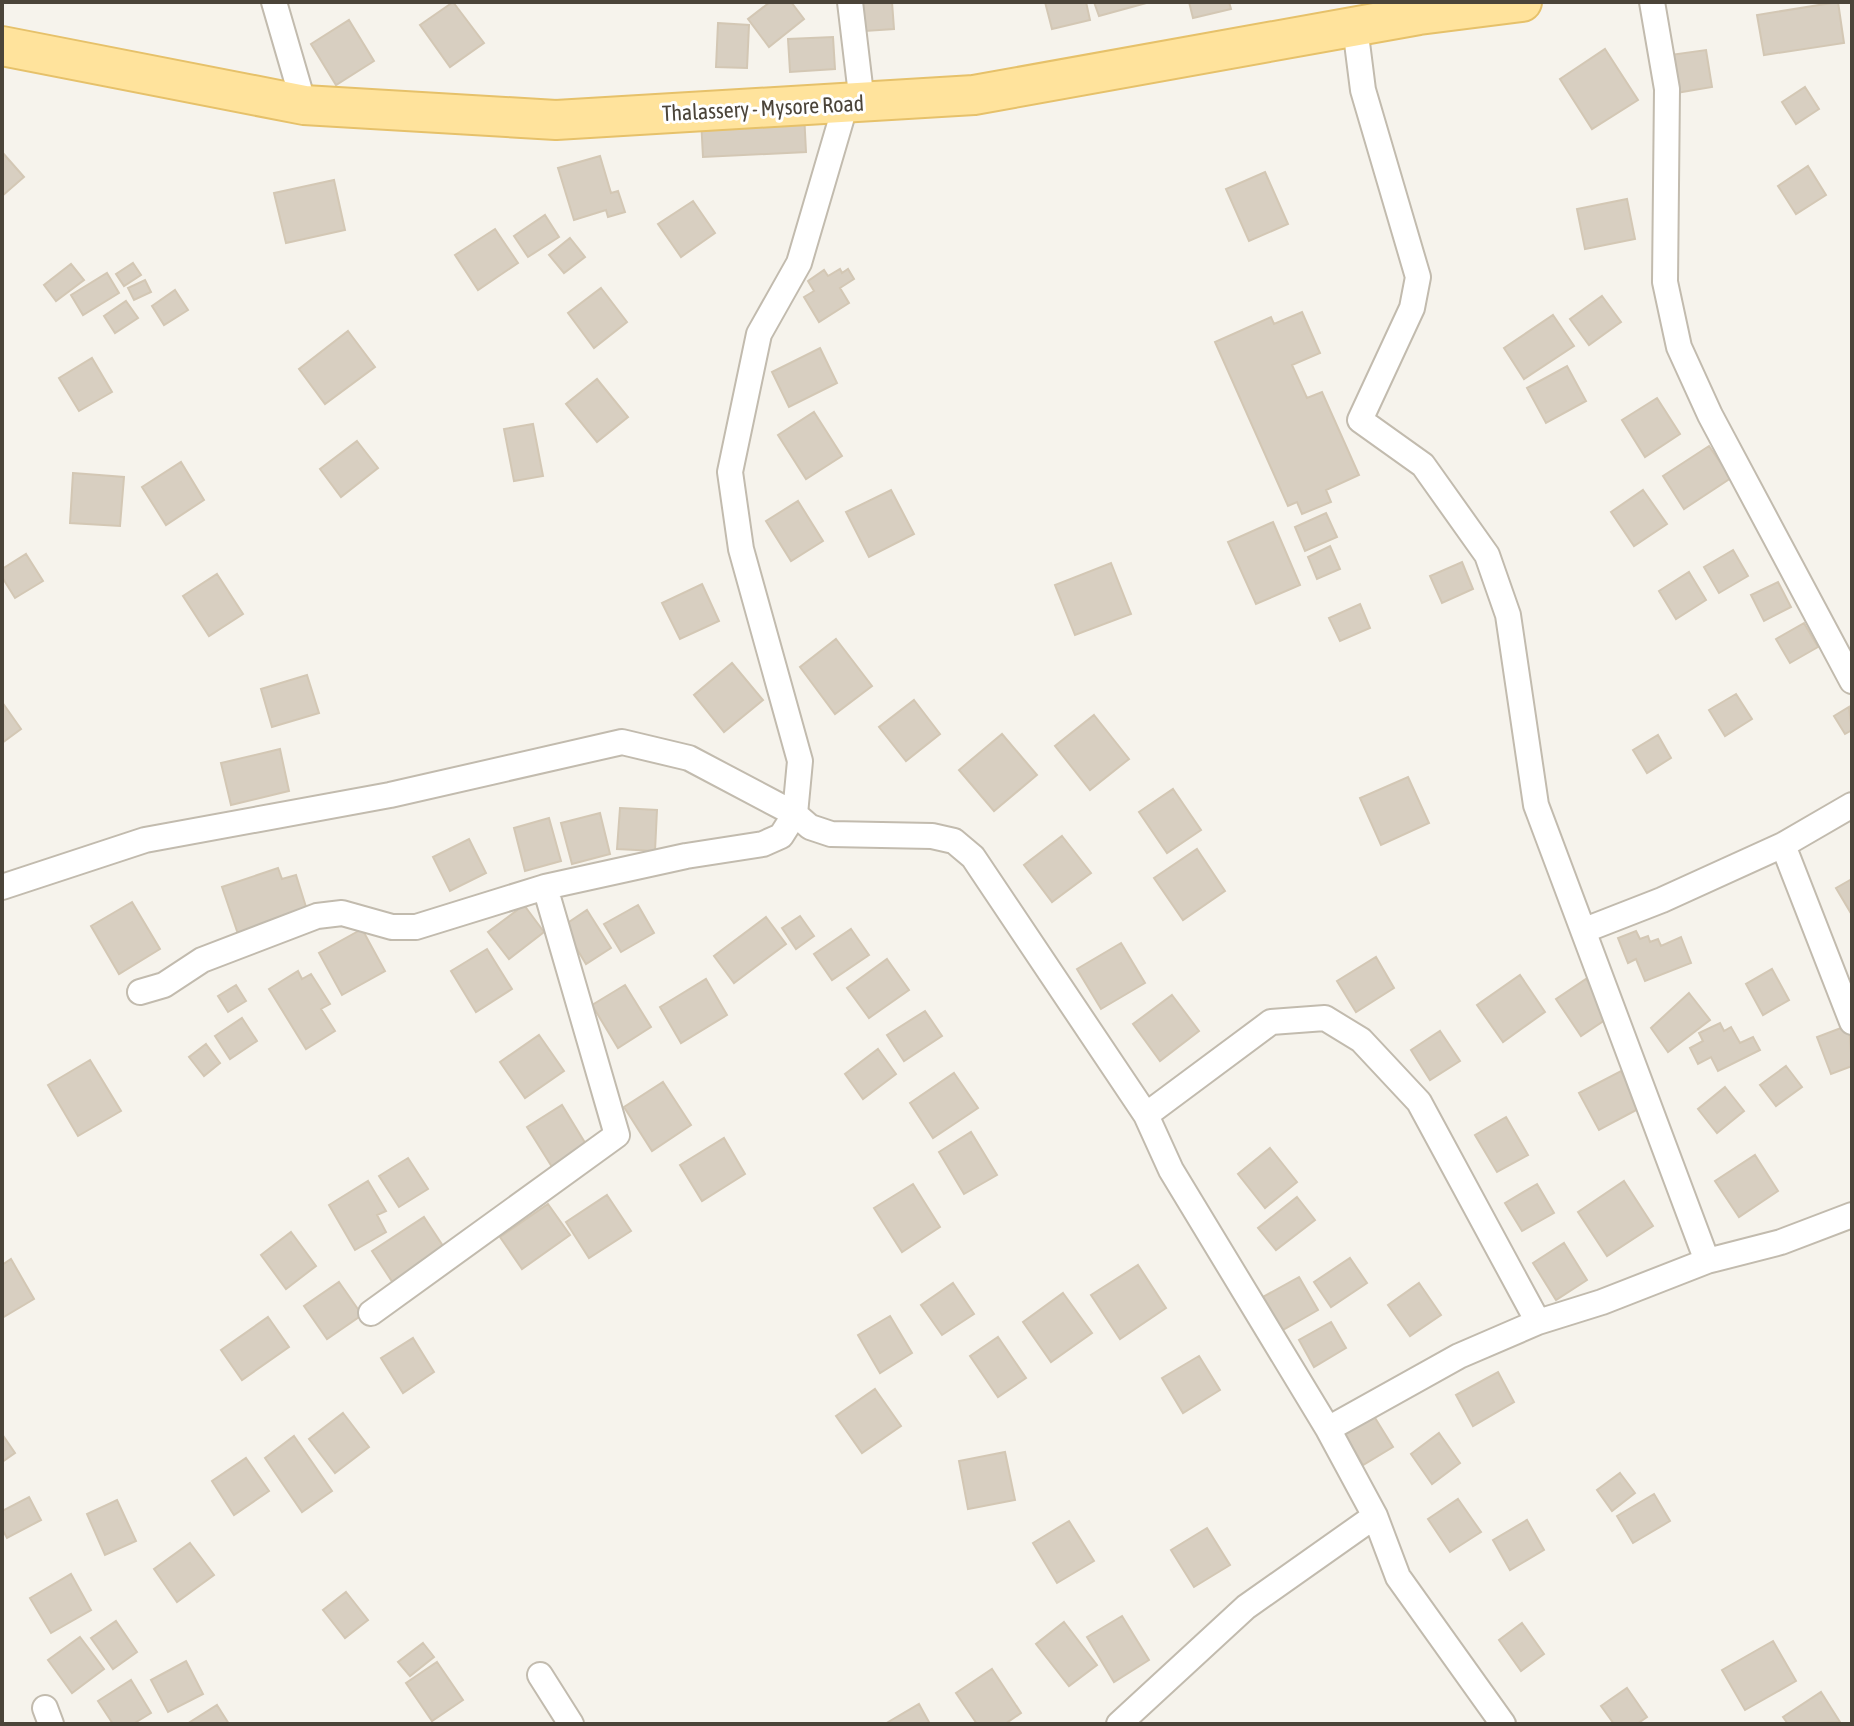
<svg xmlns="http://www.w3.org/2000/svg" width="1854" height="1726" font-family="'Asap Condensed',sans-serif">
<style>
.building{fill:#d8cfc1;stroke:#d3c7b4;stroke-width:2}
.lines{fill:none;stroke-linecap:round;stroke-linejoin:round}
.street-casing{stroke:#c2bbae;stroke-width:28}
.primary-casing{stroke:#e6c16a;stroke-width:42}
.street{stroke:#fff;stroke-width:24}
.primary{stroke:#ffe39c;stroke-width:38}
.labels{text-anchor:middle;stroke-width:6;stroke-linejoin:round;paint-order:stroke}
.street-label{font-size:22px;fill:#4b4439;stroke:#fff}
</style>
<rect width="100%" height="100%" fill="#f6f3ec"/>
<path class="building" d="M453,2L484,43L450,67L420,25Z
M770,2H791L804,19L769,47L748,19Z
M863,2H892L894,29L865,31Z
M1045,2H1086L1090,20L1052,29Z
M1094,2H1150L1099,16Z
M1189,2H1229L1231,9L1193,18Z
M1838,2L1844,43L1764,55L1757,15Z
M349,20L374,61L336,85L311,44Z
M718,23L749,25L747,68L716,67Z
M833,37L835,69L790,72L788,39Z
M1605,49L1638,100L1592,129L1560,79Z
M1706,50L1712,87L1676,93L1670,55Z
M1805,87L1819,109L1796,124L1782,102Z
M804,113L806,152L703,157L701,118Z
M2,152L24,177L2,196Z
M600,156L611,193L618,191L625,212L608,217L606,210L574,220L558,168Z
M1808,166L1826,195L1796,214L1778,186Z
M1265,172L1288,224L1249,241L1226,189Z
M334,180L345,230L286,243L274,193Z
M1627,199L1635,239L1585,249L1577,209Z
M693,201L715,233L681,257L658,224Z
M545,215L559,237L528,257L514,236Z
M495,229L518,263L478,290L455,255Z
M570,238L585,257L564,273L549,255Z
M133,263L141,275L124,286L116,274Z
M71,264L84,280L56,301L44,285Z
M840,269L842,273L848,269L854,279L840,288L849,303L819,322L804,297L814,291L808,281L824,270L828,276Z
M107,273L119,293L83,315L71,295Z
M145,280L151,292L134,300L128,288Z
M601,288L627,322L594,348L568,313Z
M175,290L188,310L164,325L152,306Z
M1602,296L1621,322L1589,345L1570,319Z
M126,301L138,318L115,333L104,316Z
M1302,312L1320,353L1292,365L1307,398L1322,392L1359,475L1326,490L1331,502L1302,514L1297,502L1288,506L1215,342L1271,317L1274,324Z
M1553,315L1574,346L1524,379L1504,348Z
M348,331L375,367L325,404L299,369Z
M820,348L837,383L789,407L772,372Z
M92,358L112,392L79,411L59,378Z
M1567,366L1586,401L1546,423L1527,388Z
M597,379L628,417L597,442L566,404Z
M1657,398L1680,434L1645,457L1622,420Z
M814,412L842,456L806,479L778,435Z
M533,424L543,476L514,481L504,429Z
M357,441L378,468L341,497L320,469Z
M1709,446L1731,478L1684,509L1663,476Z
M181,462L204,500L166,525L142,487Z
M73,473L124,477L120,526L70,523Z
M891,490L914,534L869,557L846,512Z
M1643,490L1667,524L1634,546L1611,512Z
M798,501L823,541L791,561L766,521Z
M1326,513L1337,537L1305,551L1295,527Z
M1273,522L1300,585L1256,604L1228,542Z
M1330,546L1340,569L1317,579L1308,557Z
M1733,550L1748,576L1719,593L1704,567Z
M26,554L43,581L15,598L2,577V569Z
M1462,562L1473,589L1442,603L1430,576Z
M1111,563L1131,614L1075,635L1055,585Z
M1689,572L1706,600L1676,619L1659,591Z
M217,574L243,614L209,636L183,596Z
M1778,582L1791,607L1764,621L1751,595Z
M702,584L719,621L680,639L662,603Z
M1360,604L1370,628L1340,641L1329,618Z
M1804,623L1818,647L1790,663L1776,639Z
M836,639L872,686L835,714L800,667Z
M732,663L763,700L724,732L694,695Z
M307,675L319,713L272,727L261,689Z
M1736,694L1752,719L1725,736L1709,710Z
M914,700L940,734L906,761L879,727Z
M2,702L21,729L2,743Z
M1849,707L1852,730L1845,734L1834,716Z
M1094,715L1129,759L1090,790L1055,746Z
M1002,734L1037,775L994,811L959,770Z
M1658,735L1671,758L1647,773L1633,750Z
M280,749L289,791L231,805L221,763Z
M1408,777L1429,823L1381,845L1360,798Z
M1173,789L1201,830L1167,853L1139,812Z
M620,808L657,810L655,851L617,849Z
M600,813L610,854L572,864L561,823Z
M549,818L561,861L525,871L514,828Z
M1062,836L1091,873L1052,902L1024,865Z
M469,839L486,873L450,891L433,857Z
M1197,849L1225,891L1183,920L1154,878Z
M278,868L282,879L296,875L307,910L238,934L222,887Z
M1852,879V915L1836,888Z
M132,902L160,949L119,974L91,926Z
M524,905L544,932L509,959L488,932Z
M638,905L654,933L621,952L604,924Z
M587,910L611,948L586,964L563,926Z
M800,916L814,936L796,949L782,928Z
M766,917L786,944L734,983L714,956Z
M362,929L385,971L342,995L319,953Z
M851,929L869,955L832,980L814,954Z
M1636,931L1640,939L1648,936L1650,942L1658,939L1661,946L1681,937L1691,963L1645,981L1636,959L1628,963L1618,938Z
M1121,943L1145,983L1101,1009L1077,969Z
M487,949L512,989L476,1012L451,971Z
M1376,957L1394,988L1356,1012L1337,981Z
M887,959L909,990L869,1018L847,988Z
M1772,969L1789,1000L1763,1015L1746,984Z
M298,971L302,979L311,974L330,1004L321,1009L335,1031L306,1049L269,989Z
M1520,975L1545,1012L1503,1042L1477,1005Z
M706,979L727,1015L681,1043L660,1007Z
M1586,979L1611,1016L1581,1036L1556,999Z
M236,985L246,1001L228,1012L218,996Z
M625,985L651,1027L618,1048L592,1005Z
M1689,993L1710,1020L1668,1052L1651,1028Z
M1172,995L1199,1031L1160,1061L1133,1024Z
M925,1011L942,1036L904,1061L887,1035Z
M242,1018L257,1041L230,1059L215,1036Z
M1720,1023L1724,1031L1731,1027L1740,1043L1753,1037L1760,1050L1718,1071L1711,1057L1698,1064L1690,1048L1703,1041L1699,1033Z
M1849,1025L1852,1066L1831,1074L1817,1037Z
M1440,1031L1460,1061L1430,1080L1411,1050Z
M539,1035L564,1071L525,1098L500,1062Z
M206,1044L220,1063L204,1076L189,1057Z
M878,1049L896,1074L863,1099L845,1074Z
M90,1060L121,1111L78,1136L48,1085Z
M1786,1066L1802,1087L1776,1106L1760,1085Z
M1621,1071L1640,1108L1599,1130L1579,1093Z
M954,1073L978,1108L933,1138L910,1103Z
M663,1082L691,1125L652,1151L624,1107Z
M1725,1087L1744,1111L1717,1133L1698,1109Z
M562,1105L587,1146L552,1167L527,1127Z
M1506,1117L1528,1155L1497,1172L1475,1135Z
M971,1132L997,1175L964,1194L939,1152Z
M724,1138L745,1174L702,1201L680,1165Z
M1270,1148L1297,1182L1265,1208L1238,1174Z
M1755,1155L1778,1191L1739,1217L1715,1181Z
M408,1158L428,1189L399,1207L379,1176Z
M368,1181L386,1211L377,1215L386,1232L355,1250L329,1205Z
M1624,1181L1653,1226L1607,1256L1578,1212Z
M913,1184L940,1227L902,1252L874,1208Z
M1537,1184L1554,1213L1522,1231L1505,1203Z
M607,1195L631,1231L589,1258L566,1222Z
M1297,1197L1315,1220L1276,1250L1258,1228Z
M548,1204L570,1235L522,1269L500,1237Z
M424,1217L445,1249L393,1283L372,1251Z
M291,1232L316,1266L286,1289L261,1255Z
M1564,1243L1587,1280L1556,1300L1533,1263Z
M1350,1258L1367,1283L1331,1307L1314,1282Z
M11,1259L34,1299L2,1318V1265Z
M1138,1265L1166,1308L1120,1339L1091,1295Z
M1299,1277L1318,1310L1281,1331L1263,1297Z
M339,1282L362,1315L327,1339L304,1306Z
M953,1283L974,1314L942,1335L921,1305Z
M1419,1283L1441,1315L1410,1336L1388,1305Z
M1063,1293L1092,1333L1051,1362L1023,1322Z
M890,1316L912,1353L880,1373L858,1335Z
M268,1317L289,1347L242,1380L221,1350Z
M1331,1322L1346,1348L1314,1367L1299,1340Z
M998,1337L1026,1378L998,1397L970,1356Z
M413,1338L434,1372L403,1393L381,1358Z
M1199,1356L1220,1390L1183,1413L1162,1378Z
M1498,1372L1514,1402L1473,1426L1456,1395Z
M875,1389L901,1426L862,1453L836,1416Z
M343,1413L369,1447L335,1473L309,1439Z
M1372,1413L1393,1447L1363,1465L1343,1431Z
M1439,1433L1460,1463L1432,1484L1411,1454Z
M2,1434L15,1453L2,1462Z
M294,1436L332,1491L302,1512L265,1458Z
M1005,1452L1015,1500L968,1509L959,1461Z
M246,1458L269,1491L234,1515L212,1481Z
M1620,1473L1635,1493L1612,1511L1597,1490Z
M1654,1494L1670,1521L1633,1543L1617,1516Z
M29,1497L41,1520L7,1538L2,1529V1511Z
M1458,1499L1481,1532L1450,1552L1428,1519Z
M117,1500L136,1541L105,1555L87,1514Z
M1527,1520L1544,1550L1510,1570L1493,1540Z
M1069,1521L1094,1561L1057,1583L1033,1543Z
M1207,1528L1230,1565L1194,1587L1171,1550Z
M190,1543L214,1575L177,1602L154,1569Z
M71,1574L91,1610L51,1633L30,1598Z
M346,1592L368,1620L345,1638L323,1610Z
M1122,1616L1149,1660L1114,1682L1087,1637Z
M116,1621L137,1652L113,1669L91,1638Z
M1064,1622L1097,1665L1069,1686L1036,1644Z
M1522,1623L1544,1654L1521,1671L1499,1640Z
M80,1637L104,1669L72,1693L48,1660Z
M1773,1641L1796,1681L1745,1710L1722,1670Z
M423,1643L434,1657L410,1676L398,1662Z
M186,1661L203,1694L168,1712L151,1680Z
M437,1662L463,1700L432,1721L406,1683Z
M992,1669L1021,1713L1005,1724H977L956,1693Z
M131,1680L151,1713L133,1724H113L98,1701Z
M1627,1688L1647,1717L1637,1724H1614L1601,1706Z
M1821,1692L1840,1722L1788,1724L1783,1717Z
M919,1704L930,1724H885Z
M217,1705L229,1724H187Z"/>
<g class="lines">
<g class="street-casing">
<path id="street" d="M274,2L304,105
M850,2L862,103
M1652,2L1667,89L1665,282L1679,347L1710,415L1852,681
M1355,27L1363,90L1418,277L1412,308L1360,420L1423,465L1487,555L1508,615L1536,805L1707,1261
M1783,845L1852,805
M2,887L145,840L390,795L622,742L689,758L795,814L800,761L741,549L730,472L759,334L799,263L846,103
M1585,930L1662,900L1783,845L1852,1022
M140,992L164,985L202,960L317,916L342,913L392,927H416L545,887L686,856L763,844L781,836L795,814L810,827L831,834L932,836L954,841L973,857L1146,1115L1171,1170L1328,1429L1375,1516L1398,1577L1503,1724
M1146,1115L1271,1022L1325,1018L1361,1040L1419,1102L1538,1322
M371,1313L617,1135L545,887
M1328,1429L1459,1356L1538,1322L1602,1302L1707,1261L1781,1242L1852,1215
M540,1675L571,1724
M45,1708L51,1724
M1119,1724L1246,1607L1375,1516"/>
</g>
<g class="primary-casing">
<path id="primary" d="M2,46L304,105L556,120L974,95L1419,15L1522,2"/>
</g>
<use href="#street" class="street"/>
<use href="#primary" class="primary"/>
</g>
<g class="labels">
<g class="street-label">
<text transform="translate(763 108) rotate(-3)" y="8">Thalassery - Mysore Road</text>
</g>
</g>
<rect width="1854" height="1726" fill="none" stroke="#4b4439" stroke-width="8"/>
</svg>
